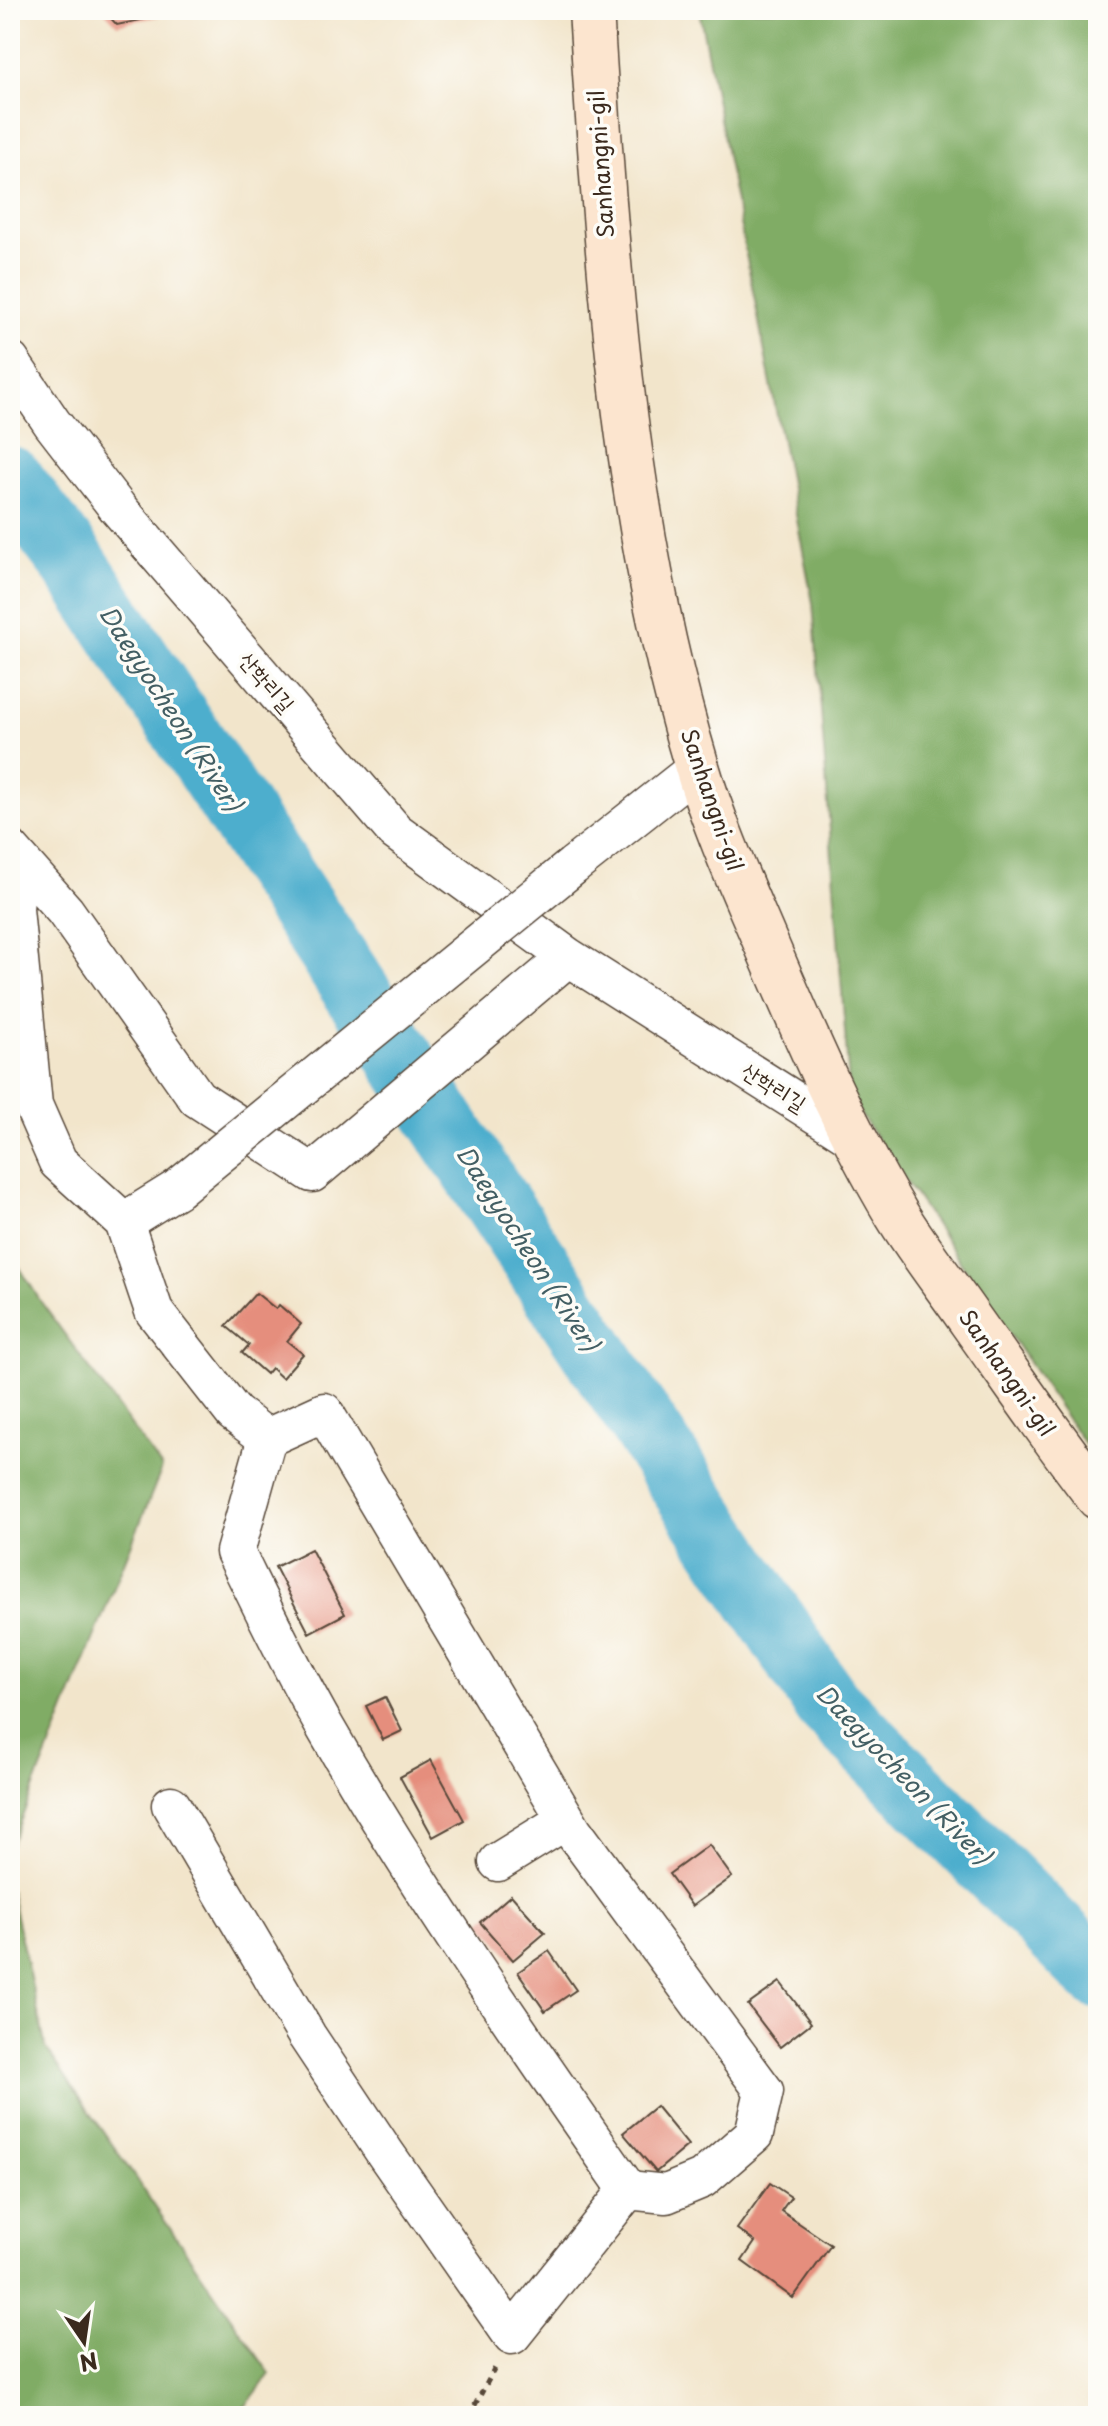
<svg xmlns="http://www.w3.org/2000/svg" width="1108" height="2426" font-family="'Playpen Sans','Poor Story',sans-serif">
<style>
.forest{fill:#80ac65;stroke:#5e6b42;stroke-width:2}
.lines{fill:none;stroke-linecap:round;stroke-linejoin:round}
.river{stroke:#4eaecd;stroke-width:68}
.building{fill:#e58e7d}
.minor-casing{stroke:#564638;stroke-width:41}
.secondary-casing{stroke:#564638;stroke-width:47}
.path{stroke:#564638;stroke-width:5;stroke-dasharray:6 6;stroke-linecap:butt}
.minor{stroke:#fff;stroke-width:38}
.secondary{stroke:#fce5cf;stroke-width:44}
.minor-bridge-casing{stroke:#564638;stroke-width:41;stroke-linecap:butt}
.minor-bridge{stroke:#fff;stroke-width:38}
.labels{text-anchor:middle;stroke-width:7;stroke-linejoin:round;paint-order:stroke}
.street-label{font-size:22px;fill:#3b2a1e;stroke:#fdfcf7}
.water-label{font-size:24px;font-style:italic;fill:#435f64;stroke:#fdfcf7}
</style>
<rect width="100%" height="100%" fill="#fdfcf7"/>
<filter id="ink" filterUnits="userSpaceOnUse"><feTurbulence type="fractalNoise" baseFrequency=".0125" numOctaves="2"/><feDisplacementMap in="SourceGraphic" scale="16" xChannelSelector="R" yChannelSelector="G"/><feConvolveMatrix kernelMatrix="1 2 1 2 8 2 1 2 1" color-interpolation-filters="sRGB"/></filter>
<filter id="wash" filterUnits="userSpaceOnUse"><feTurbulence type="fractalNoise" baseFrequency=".006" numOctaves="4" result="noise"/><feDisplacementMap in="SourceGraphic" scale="32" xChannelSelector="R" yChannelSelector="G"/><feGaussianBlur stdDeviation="1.8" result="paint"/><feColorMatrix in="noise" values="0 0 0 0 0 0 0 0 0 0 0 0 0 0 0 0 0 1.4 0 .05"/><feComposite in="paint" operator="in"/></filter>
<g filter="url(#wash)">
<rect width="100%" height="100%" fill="#f2e5cb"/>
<path class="forest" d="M699,10H1098V1464L850,1099L813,603Z
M10,1252L41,1302L162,1468L10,1847Z
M10,1890L46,2048L270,2374L238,2416H10Z"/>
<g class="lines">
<path class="river" d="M10,480L71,559L827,1703L1098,1975"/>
</g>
<g id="blocks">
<path class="building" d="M103,10H184V11L117,25Z
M256,1293L276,1309L279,1305L301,1324L287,1341L303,1354L282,1378L271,1368L266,1374L242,1353L249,1345L226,1326Z
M311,1549L345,1614L309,1633L275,1567Z
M385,1697L402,1731L383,1740L366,1706Z
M431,1760L464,1820L433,1837L400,1777Z
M709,1845L732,1877L692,1906L669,1874Z
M511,1895L545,1933L513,1960L480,1922Z
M549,1951L576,1990L545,2011L518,1972Z
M780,1982L811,2023L780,2047L748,2005Z
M656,2106L688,2145L656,2172L623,2133Z
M770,2183L791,2197L781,2211L831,2245L793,2298L742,2261L755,2242L737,2229Z"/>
</g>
</g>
<g filter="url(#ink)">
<use href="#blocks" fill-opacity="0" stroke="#564638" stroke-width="2"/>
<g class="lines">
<g class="minor-casing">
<path id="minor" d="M10,361L52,423L117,507L395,831L568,957L858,1141
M10,849L65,911L197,1098L312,1173L568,957
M18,858L14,909L33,1105L58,1162L124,1222L177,1189
M573,866L697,768
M124,1222L154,1311L234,1413L267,1438L324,1412L573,1831L764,2091L754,2134L702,2179L666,2194L628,2190C523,2040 418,1889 326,1729C293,1672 264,1611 235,1552L267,1438
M171,1805L307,2036L385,2153L512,2335L628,2190
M498,1862L566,1820"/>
</g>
<g class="secondary-casing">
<path id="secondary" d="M591,10C607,264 623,521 697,767C714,825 740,883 764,939C804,1033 845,1128 897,1215C919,1251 947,1286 971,1321C1013,1380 1054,1440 1098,1497"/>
</g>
<path class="path" d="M469,2416L495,2368"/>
<use href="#minor" class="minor"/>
<use href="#secondary" class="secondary"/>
<g class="minor-bridge-casing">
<path id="minor-bridge" d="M177,1189L573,866"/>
</g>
<use href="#minor-bridge" class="minor-bridge"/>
</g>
</g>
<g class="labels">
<g class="street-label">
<text transform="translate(601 164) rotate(-94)" y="8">Sanhangni-gil</text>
<text transform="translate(267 682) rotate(49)" y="8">산학리길</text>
<text transform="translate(712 800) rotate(71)" y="8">Sanhangni-gil</text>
<text transform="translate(774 1087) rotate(32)" y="8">산학리길</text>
<text transform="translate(1007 1373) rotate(55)" y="8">Sanhangni-gil</text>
</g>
<g class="water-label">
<text transform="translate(170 709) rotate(57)" y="8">Daegyocheon (River)</text>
<text transform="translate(527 1249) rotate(57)" y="8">Daegyocheon (River)</text>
<text transform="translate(903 1775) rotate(46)" y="8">Daegyocheon (River)</text>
</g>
</g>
<rect width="1108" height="2426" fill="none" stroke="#fdfcf7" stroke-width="40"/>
<g transform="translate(84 2342) rotate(167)" stroke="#fdfcf7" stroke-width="6" paint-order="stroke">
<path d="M0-6L14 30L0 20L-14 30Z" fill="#3b2a1e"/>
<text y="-12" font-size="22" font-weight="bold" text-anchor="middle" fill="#3b2a1e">N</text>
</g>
</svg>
